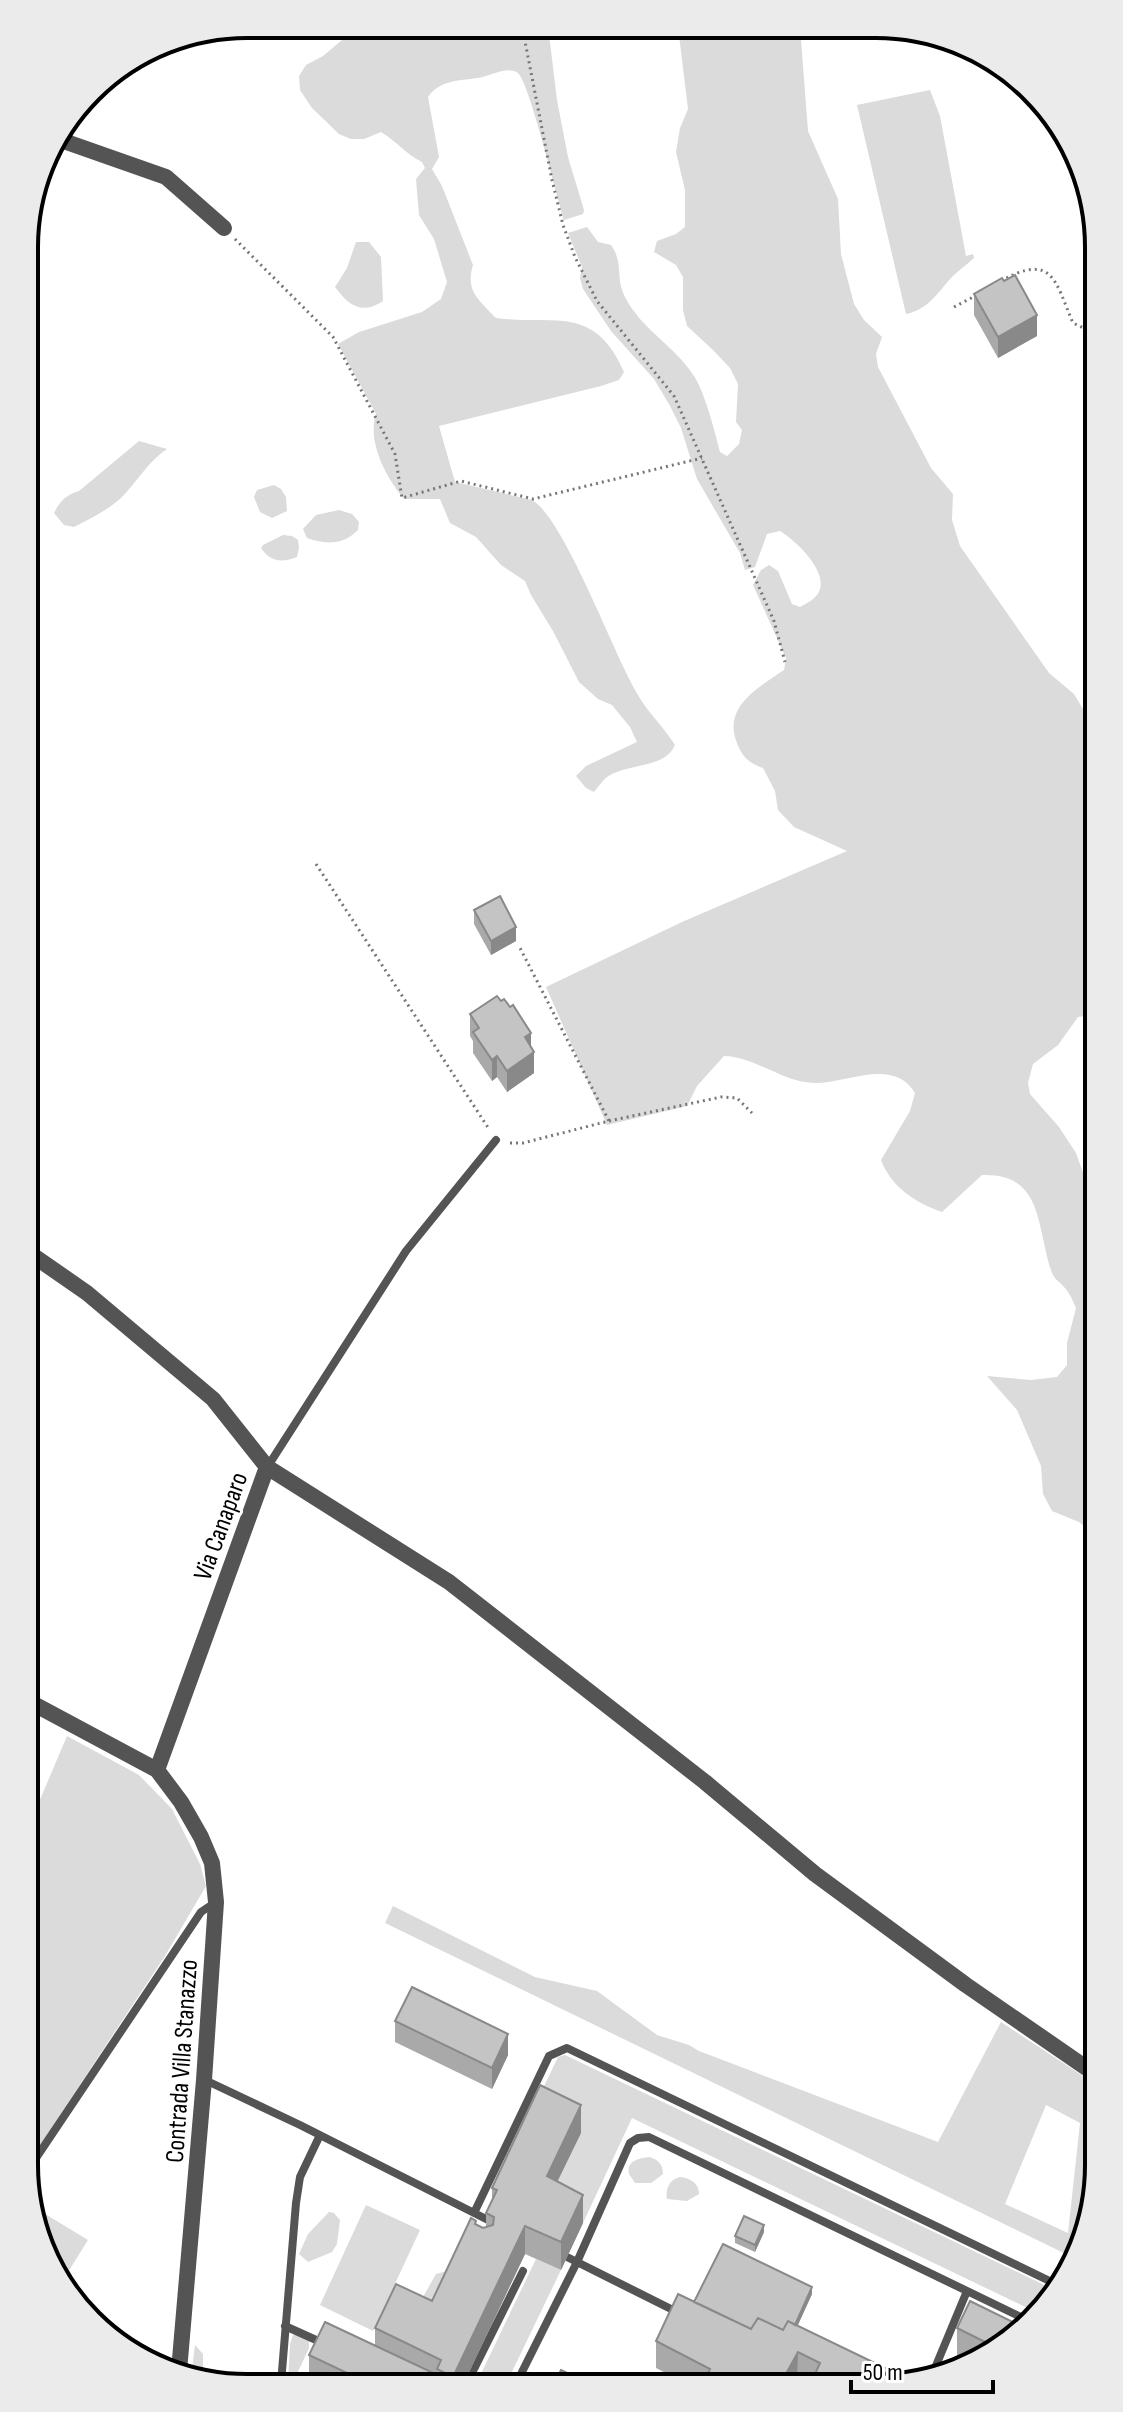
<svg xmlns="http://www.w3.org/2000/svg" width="1123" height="2412" font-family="'Sofia Sans Condensed',sans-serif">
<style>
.green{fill:#dbdbdb;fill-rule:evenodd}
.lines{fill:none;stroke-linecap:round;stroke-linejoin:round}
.path{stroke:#767676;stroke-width:3;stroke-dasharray:2 4;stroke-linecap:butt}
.lane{stroke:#545454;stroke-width:8}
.street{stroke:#545454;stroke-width:16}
.wall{fill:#a9a9a9}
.shaded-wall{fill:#898989}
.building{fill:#c4c4c4;stroke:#898989;stroke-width:2}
.labels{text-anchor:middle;stroke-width:6;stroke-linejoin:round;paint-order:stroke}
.street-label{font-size:26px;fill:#000;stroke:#fff}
.rim{fill:none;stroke:#000;stroke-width:4}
</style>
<rect width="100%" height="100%" fill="#fff"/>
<path class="green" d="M360,25L548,26L557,100L568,157L584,210L583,214L564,220C557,198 529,82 518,73C508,65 489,77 477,78C458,81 440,80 428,97L439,157L432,169L442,186L473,265C465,291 479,300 496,318C553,326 594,303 624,372L619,380L601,386L439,426L455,482L532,500C564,518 614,655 638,695C648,713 664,727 675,745C665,769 627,763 607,777C602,781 598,787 594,792L586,788L576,776L586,766L637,742L630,727L612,705L598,699L579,682L553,631L531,595L525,581L501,565L476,537L450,523L440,499H404C386,477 367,442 376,414L338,344L359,332L422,312L441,299L447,282L434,239L419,215L416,179L425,168L422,162C407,155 396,141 381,132L364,139H351L339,134L312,108L300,90L299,76L306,65L323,56Z
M678,27H800L808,131L838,199L841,254L854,304L864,320L882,337L876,354L878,367L931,468L953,494L952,520L960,546L1049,673L1074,694L1092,724L1094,1015L1078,1017L1058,1045L1033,1064L1028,1083L1030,1094L1059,1127L1076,1153L1086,1181L1095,1194L1096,1536L1079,1522L1052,1511L1043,1494L1041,1466L1017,1410L987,1376L1031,1380L1057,1377L1067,1365V1343L1076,1308C1073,1301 1069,1292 1064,1287C1059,1281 1055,1280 1052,1273C1036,1229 1045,1173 982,1175L942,1212C916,1203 891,1187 881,1160L910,1111L915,1093C894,1058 850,1082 818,1083C783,1084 758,1057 724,1056L697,1086L687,1106L607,1125L546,987L682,922L847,851L794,827L778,810L775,791L763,768C749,763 742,757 737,743C722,707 759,687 784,670L786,658L753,585L761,570L769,565L778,571L792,604L800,607C807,603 818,598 820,589C826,569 795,540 780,531L767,534L755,567L745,570L740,553L697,479L681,428L670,406L654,379L611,331L583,289L580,278L582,267L568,233L587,227L598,242L611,245C624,263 615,278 625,297C641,329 675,346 694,376C705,393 715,432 720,452L727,456L739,444L742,430L736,422L738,384L730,368L714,351L687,326L683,310V277L676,265L654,252L657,241L676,234L685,227V190L676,152L680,128L688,109Z
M930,90L940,116L966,256L973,254L974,258C968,264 960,269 954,275C938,291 930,309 906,314L857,105Z
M356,242H369L381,257L383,301C362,315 349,306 335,287L347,268Z
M139,441L167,449C148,462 138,480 123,496C110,509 90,519 74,527L64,525L54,513C60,501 66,495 79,491Z
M274,485L281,489L286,497L287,511L272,518L260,512L254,497L257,490Z
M339,510L352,514L359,522L358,530C343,545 327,545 307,538L303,529L316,515Z
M283,535L292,536L298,540L299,548L297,557C282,563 270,562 261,548L263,545Z
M67,1736L139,1775L172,1809L200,1864L206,1886L165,1956L32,2157L30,1823Z
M393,1906L535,1977L597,1991L657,2035L689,2045L699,2051L938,2142L1001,2022L1098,2086V2180L1082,2251L1076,2259L385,1923ZM1046,2105L1080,2123L1068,2233L1005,2204Z
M565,2055L1057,2291L1040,2314L632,2118L583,2223L547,2203L533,2109L558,2057Z
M650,2157C658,2160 663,2164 663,2174L651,2183H635L629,2174C626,2161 639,2158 650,2157Z
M680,2177C690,2178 699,2183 699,2194L687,2201L667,2199C665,2189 670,2179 680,2177Z
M366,2205L420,2230L373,2331L320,2305Z
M32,2206L88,2240L65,2277L32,2223Z
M329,2212L334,2213L340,2220L337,2244L332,2252L308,2262L299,2254L308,2234Z
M536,2259L561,2270L507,2382H477Z
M447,2271L435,2321L423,2297L436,2274Z
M298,2334L309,2341V2348L297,2374L310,2383H288L290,2344L293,2335Z
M195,2345L203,2354V2383L191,2377Z"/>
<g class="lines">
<path class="path" d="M522,26L552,180L563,225L575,257L597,301L674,396L774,621L785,662
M235,239L333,337L395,454L402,498L461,481L533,499L702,458
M1001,281C1053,252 1055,281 1073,323L1092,332
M954,307L977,295
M316,864L489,1129
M609,1121L721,1097L737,1098L752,1113
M510,1143H523L609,1121L519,946"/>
<path class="lane" d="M268,1466L406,1251L496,1140
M205,2080L300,2125L494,2223
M32,2164L201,1912L216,1902
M474,2213L549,2056L567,2048L1060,2286
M567,2257L681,2314
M285,2326L325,2344
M930,2380L967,2291
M517,2382L577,2262L630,2143L638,2138L649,2137L1029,2321
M281,2383L296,2203L300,2177L320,2135
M467,2383L523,2271"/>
<path class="street" d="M55,138L166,177L224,228
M28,1252L87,1293L213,1399L267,1467L157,1770
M267,1467L449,1582L705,1782L815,1874L966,1985L1098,2076
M30,1702L157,1770L181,1802L201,1837L212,1863L216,1902L204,2080L179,2371"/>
</g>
<path class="wall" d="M974,294L1037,336L998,358L974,315Z
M474,910L516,941L491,955L474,924Z
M470,1014L531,1047L534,1073L507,1092L497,1077L492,1081L473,1053V1041L470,1036Z
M395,2021L508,2055L492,2089L395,2042Z
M581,2133L557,2181L583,2223L561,2270L525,2254L464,2383H309V2355L375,2346V2328L432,2301L476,2224L483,2228L486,2227V2213L492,2201V2188Z
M764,2232L755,2252L735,2243V2236Z
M812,2294L797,2326L910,2380L801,2381L798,2380L797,2381H681L656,2368V2341Z
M1021,2326L966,2360L957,2356V2328Z"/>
<path class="shaded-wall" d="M1037,315V336L998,358V337Z
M516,927V941L491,955V941Z
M531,1033V1054L525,1037Z
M534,1052V1073L507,1092V1071Z
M497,1056V1077L492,1081V1060Z
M508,2034V2055L492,2089V2068Z
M581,2105V2133L547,2203V2176Z
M583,2195V2223L561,2270V2242Z
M764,2225V2232L755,2252V2245Z
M525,2226V2254L464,2383H453V2377Z
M812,2287V2294L783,2358V2351Z
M798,2352L797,2381H782Z"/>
<path class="building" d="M1015,275L1037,315L998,337L974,294L1002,278L1004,281Z
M500,896L516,927L491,941L474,910Z
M497,996L501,1001L504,999L510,1007L513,1005L531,1033L525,1037L534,1052L507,1071L497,1056L492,1060L473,1032L479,1028L470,1014Z
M412,1987L508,2034L492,2068L395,2021Z
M540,2085L581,2105L547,2176L583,2195L561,2242L525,2226L453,2377L437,2369L441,2360L375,2328L396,2284L432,2301L471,2218L476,2221L475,2224L483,2228L493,2225L494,2217L486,2213L497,2190L492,2188Z
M744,2216L764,2225L755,2245L735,2236Z
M723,2244L812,2287L795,2325L788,2321L783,2330L758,2318L751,2329L694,2302Z
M678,2294L751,2329L758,2318L783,2330L788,2321L910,2380L812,2381L820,2363L798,2352L782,2381H723L708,2374L710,2369L656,2341Z
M970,2301L1021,2326L991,2345L957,2328Z
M325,2322L444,2378L442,2383H368L309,2355Z
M561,2370L585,2382H555Z"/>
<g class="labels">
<g class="street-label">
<text transform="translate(220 1526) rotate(-70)" y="9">Via Canaparo</text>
<text transform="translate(181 2061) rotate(-86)" y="9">Contrada Villa Stanazzo</text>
</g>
</g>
<path d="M0 0H1123V2412H0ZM247 38H876A209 209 0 0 1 1085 247V2165A209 209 0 0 1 876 2374H247A209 209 0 0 1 38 2165V247A209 209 0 0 1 247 38Z" fill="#ebebeb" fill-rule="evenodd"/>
<path class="rim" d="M247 38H876A209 209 0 0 1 1085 247V2165A209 209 0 0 1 876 2374H247A209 209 0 0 1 38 2165V247A209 209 0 0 1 247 38Z"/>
<path d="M851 2380v12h142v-12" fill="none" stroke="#000000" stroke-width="4"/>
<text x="863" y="2380" font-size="24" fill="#000000" stroke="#ffffff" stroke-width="6" paint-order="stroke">50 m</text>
</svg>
